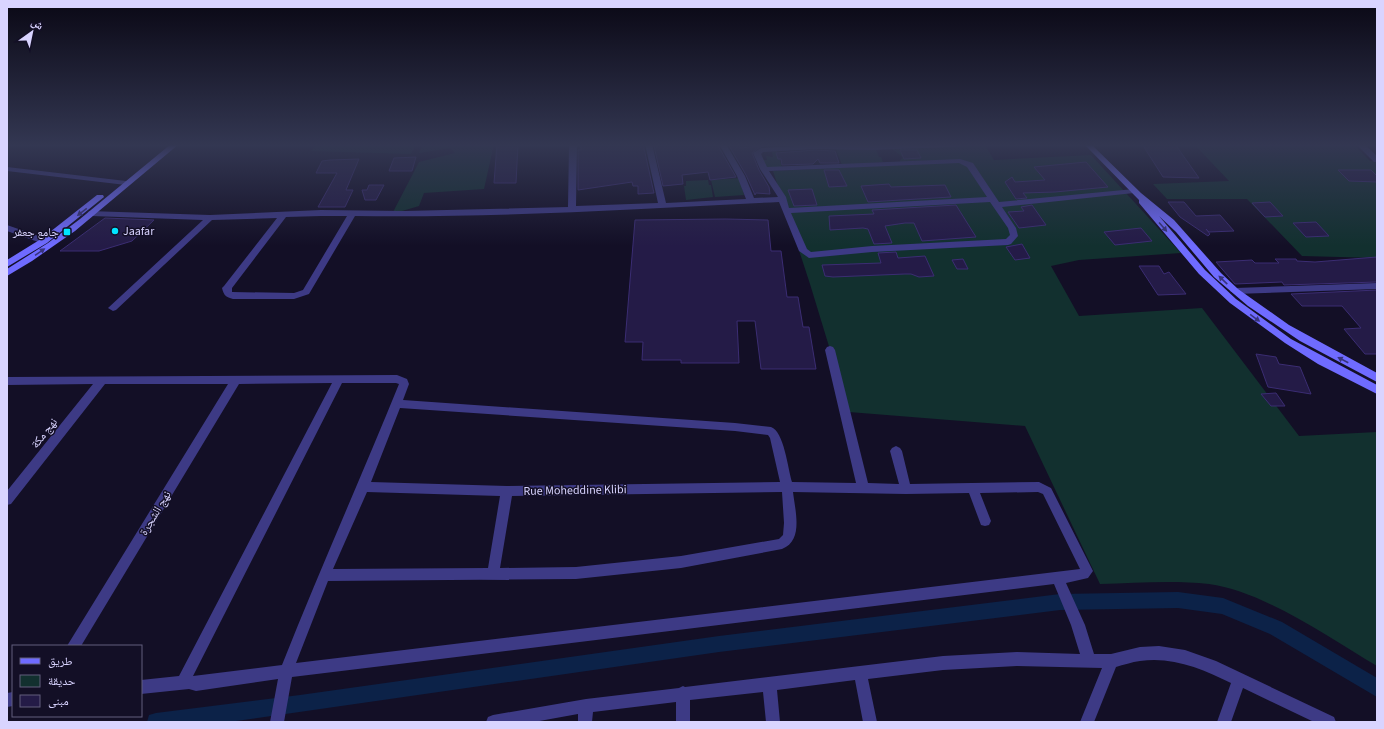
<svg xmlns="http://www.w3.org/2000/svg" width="1384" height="729" font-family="'Source Sans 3','Noto Naskh Arabic',sans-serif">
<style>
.green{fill:#12302f}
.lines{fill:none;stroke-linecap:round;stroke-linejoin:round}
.canal{fill:#0c2248;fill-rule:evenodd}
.building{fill:#241b47;stroke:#3b2d73}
.street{fill:#3d3a85;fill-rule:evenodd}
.secondary{fill:#6f6bff;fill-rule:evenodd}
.oneway{fill:#38347d}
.poi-dot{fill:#00e5ff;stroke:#130f26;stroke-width:1.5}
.labels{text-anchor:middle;stroke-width:3;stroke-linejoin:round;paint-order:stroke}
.poi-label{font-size:12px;fill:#d9d4ff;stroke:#130f26;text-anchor:start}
.street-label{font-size:12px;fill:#d9d4ff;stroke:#130f26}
</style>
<rect width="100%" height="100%" fill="#130f26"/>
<path class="green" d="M318,144H416L411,154L311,151Z
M423,144H494L484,189L424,193L419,206L392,214L419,162L455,153L450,148L419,153Z
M1194,144H1353L1370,161H1377V258L1302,256L1247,199H1167L1153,184L1229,181Z
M985,145L994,160L1091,155L1181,253L1079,260L1051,266L1079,316L1202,308L1299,436L1377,432V666C1330,638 1263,591 1209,584C1173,580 1136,583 1100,584L1025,426L849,412L810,284L773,171L897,165L903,157L892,149Z
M854,148L860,150H876L879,157H881L883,162L842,165L836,149Z
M777,151L782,167L764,168L762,160H767L766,156L773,157L772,152Z
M740,178L744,195L715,197L711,180Z
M708,180L709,185H711L713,197L686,200L684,186H686V181Z"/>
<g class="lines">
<path class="canal" d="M1178,592L1223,598L1282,622L1377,678V697L1270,634L1222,614L1178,608L1060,610L719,652L229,722H147L149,715L156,713L300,695L719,636L1060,594Z"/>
</g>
<path class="building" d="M497,144H518L516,183H494Z
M581,144H643L654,193L638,194V186H633L632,182L578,190V150H581Z
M672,144H717L736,177L710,180L708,172L682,175L683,184L663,186L654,146Z
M728,144L739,145L740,148L769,145L760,147L752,153L759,170L769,187L770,194L756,193L755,195L746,175Z
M1142,144H1175L1199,178L1163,177Z
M815,150L835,151L839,163H820L818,159L813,164L782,165L781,159H778L776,153Z
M900,150H917L921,158L904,159Z
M416,157L412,171H389L394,158Z
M359,159L346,190H353L345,207H318L337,173H316L322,161L330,160Z
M1086,162L1108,187L1055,192L1023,193L1027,198L1016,199L1005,182L1012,177L1015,182L1045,180L1034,167Z
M824,170H839L847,186L829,187Z
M1338,170H1371L1377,176V182L1349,181Z
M889,184L891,187L945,185L951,197L868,202L861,186Z
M369,185H384L376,200H365L362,190H367Z
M812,189L817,205L794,206L788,190Z
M1168,202H1184L1196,216L1220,215L1234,231L1209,232L1206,229L1210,234L1208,236L1180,217Z
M1270,202L1283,216L1265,217L1252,203Z
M956,205L976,237L922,241L914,223H905L885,226L892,243L874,244L868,229L863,228L830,230L829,216L874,214L872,210Z
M1032,205L1046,225L1019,228L1008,212L1024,211L1021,207Z
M105,218L154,220L132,241L99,251H60Z
M726,219L768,220L771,251H781L787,297H798L803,327H809L816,369H761L755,321H737L739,363H681V360H642L643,342H625L635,220Z
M1316,222L1329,236L1306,237L1293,223Z
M1141,228L1152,241L1115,245L1104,232Z
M1022,244L1030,258L1015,260L1006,247Z
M896,252L898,258L925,256L934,276L919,277L911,274H905L833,277L825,276L822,265L881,263L878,253Z
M1377,257V282L1284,285L1282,282L1235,284L1216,262L1252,260L1255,263H1279L1275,259H1296L1297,261L1315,262Z
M963,259L968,269H957L952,260Z
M1139,266H1159L1164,274L1169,272L1186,294L1158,295Z
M1377,290V354H1365L1344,329L1361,328L1342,306H1302L1291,294Z
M1256,354L1276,357L1279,364L1300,367L1311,394L1268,387Z
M1276,393L1285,406H1271L1261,394Z"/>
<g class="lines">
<path class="street" d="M569,144H577L576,206L658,203L645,144H652L666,203L746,199L737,176L719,144H726L745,176L754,198L778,197L760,169L753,153L761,148L815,145L872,146L925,144H974L970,146L872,150L815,149L763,152L761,154L767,167L960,159L973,163L999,202L1134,189L1138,191L1134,193L1002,207L1016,228L1018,236L1011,244L1008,245L872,252L809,258L799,251L779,202C638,209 497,218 355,216L309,294L294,299H233C226,297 224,296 222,288L224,286L277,218L212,220L116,310L113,311L108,308L203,220L92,216L89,215L88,213L89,211L210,215L321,210L404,211L568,207ZM959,163L967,167L987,197L789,208L786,197L769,171ZM990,202L1008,228L1010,235L1006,239L872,246L811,252L807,249L791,213ZM321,216H347L303,290L294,293L232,292V288L286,217Z
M1356,144H1364L1377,156V162H1374Z
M7,167L126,181L130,183L126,185L7,171Z
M7,225L47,239L48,241L44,244L7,231Z
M1377,283V289L1235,294L1230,291L1235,288Z
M830,346L833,347L835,350L868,483L899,484L890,451L892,448L896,446L900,448L902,451L910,484L1039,482L1051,488L1093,571L1088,578L1066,583L1085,625L1094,654H1111L1140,647L1159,646L1185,650L1216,661L1334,717L1336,722H1314L1243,688L1231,722H1217L1231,683C1203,669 1172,656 1140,661C1132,662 1123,665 1116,667L1094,722H1080L1102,668L1017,666L943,670L868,679L877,722H863L855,680L777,690L780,722H766L763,692L690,700V722H676V702L593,712L592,722H578V714L534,722H486L488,717L493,715L586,699L679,688L683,686L685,687L943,656L1017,652L1080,654L1071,625L1054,584L292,677L284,722H270L278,679L196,691L189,689L141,694V680L179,676L332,383L239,384L81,646H67L228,384H105L11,504L7,505V491L93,384L7,385V377L397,375L407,379L409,384L403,400L735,423L771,427C784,431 788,469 792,482L856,483L825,350L827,347ZM342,383H396L399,384C361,478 319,571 282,665L193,676ZM400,408L735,431L768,435L770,438L780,482L507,486L371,482ZM367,492L500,496L488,568L333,569ZM782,492L784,523L783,535L779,539L681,556L576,567L500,568L512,496ZM793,492L906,494L969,493L981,525L985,526L989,525L991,521L980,493L1038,492L1043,494L1080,569L296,663L328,581L576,579L681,568L782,549C804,541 795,510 793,492Z
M13,692V706L7,707V693Z"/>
<path class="secondary" d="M171,144H179L75,231L32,261L7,276V269L48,243L80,219Z
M1084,144H1091L1141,193L1174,220L1221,273L1238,289L1289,325L1377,373V382L1300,341L1248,306L1214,277L1176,232L1159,216L1205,270L1236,299L1291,339L1377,385V394L1318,364L1285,343L1230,303L1199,274L1139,203V200Z
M97,195H103L104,197L47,243L7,267V260L41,239Z"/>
</g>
<defs><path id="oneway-solid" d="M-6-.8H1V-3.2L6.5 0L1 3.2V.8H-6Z"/></defs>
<g class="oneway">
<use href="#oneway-solid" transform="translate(82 212) rotate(143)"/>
<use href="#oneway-solid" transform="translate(1163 227) rotate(49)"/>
<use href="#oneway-solid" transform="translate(40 252) rotate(-34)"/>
<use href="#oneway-solid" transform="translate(1223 280) rotate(-136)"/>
<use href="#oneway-solid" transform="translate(1255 318) rotate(36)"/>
<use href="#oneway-solid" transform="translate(1343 360) rotate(-152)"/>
</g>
<linearGradient id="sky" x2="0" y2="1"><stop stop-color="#0a0815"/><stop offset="0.59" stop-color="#333752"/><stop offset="1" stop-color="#333752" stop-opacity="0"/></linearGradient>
<rect width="1384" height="246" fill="url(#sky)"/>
<g class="poi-dot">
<circle cx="115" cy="231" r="4"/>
<rect x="63" y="228" width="8" height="8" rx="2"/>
</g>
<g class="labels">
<g class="poi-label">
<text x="123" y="235">Jaafar</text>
<text x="59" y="236" text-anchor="end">جامع جعفر</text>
</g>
<g class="street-label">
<text transform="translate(44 433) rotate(-52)" y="4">نهج مكة</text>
<text transform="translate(575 490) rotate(-1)" y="4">Rue Moheddine Klibi</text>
<text transform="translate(155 513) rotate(-59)" y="4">نهج الشجرة</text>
</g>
</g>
<rect width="1384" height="729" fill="none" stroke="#d9d4ff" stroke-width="16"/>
<rect x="12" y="645" width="130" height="72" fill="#130f26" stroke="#625e7d"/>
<rect x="20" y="658" width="20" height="6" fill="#6f6bff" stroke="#625e7d"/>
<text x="48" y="665" font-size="12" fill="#d9d4ff">طريق</text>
<rect x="20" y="675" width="20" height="12" fill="#12302f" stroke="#625e7d"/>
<text x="48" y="685" font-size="12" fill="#d9d4ff">حديقة</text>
<rect x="20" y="695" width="20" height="12" fill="#241b47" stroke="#625e7d"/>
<text x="48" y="705" font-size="12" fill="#d9d4ff">مبنى</text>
<g transform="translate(32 32) rotate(33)" stroke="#130f26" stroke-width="3" paint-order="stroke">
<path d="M0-3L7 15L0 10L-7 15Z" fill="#d9d4ff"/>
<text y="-6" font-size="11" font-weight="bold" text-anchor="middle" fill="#d9d4ff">ش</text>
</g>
</svg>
